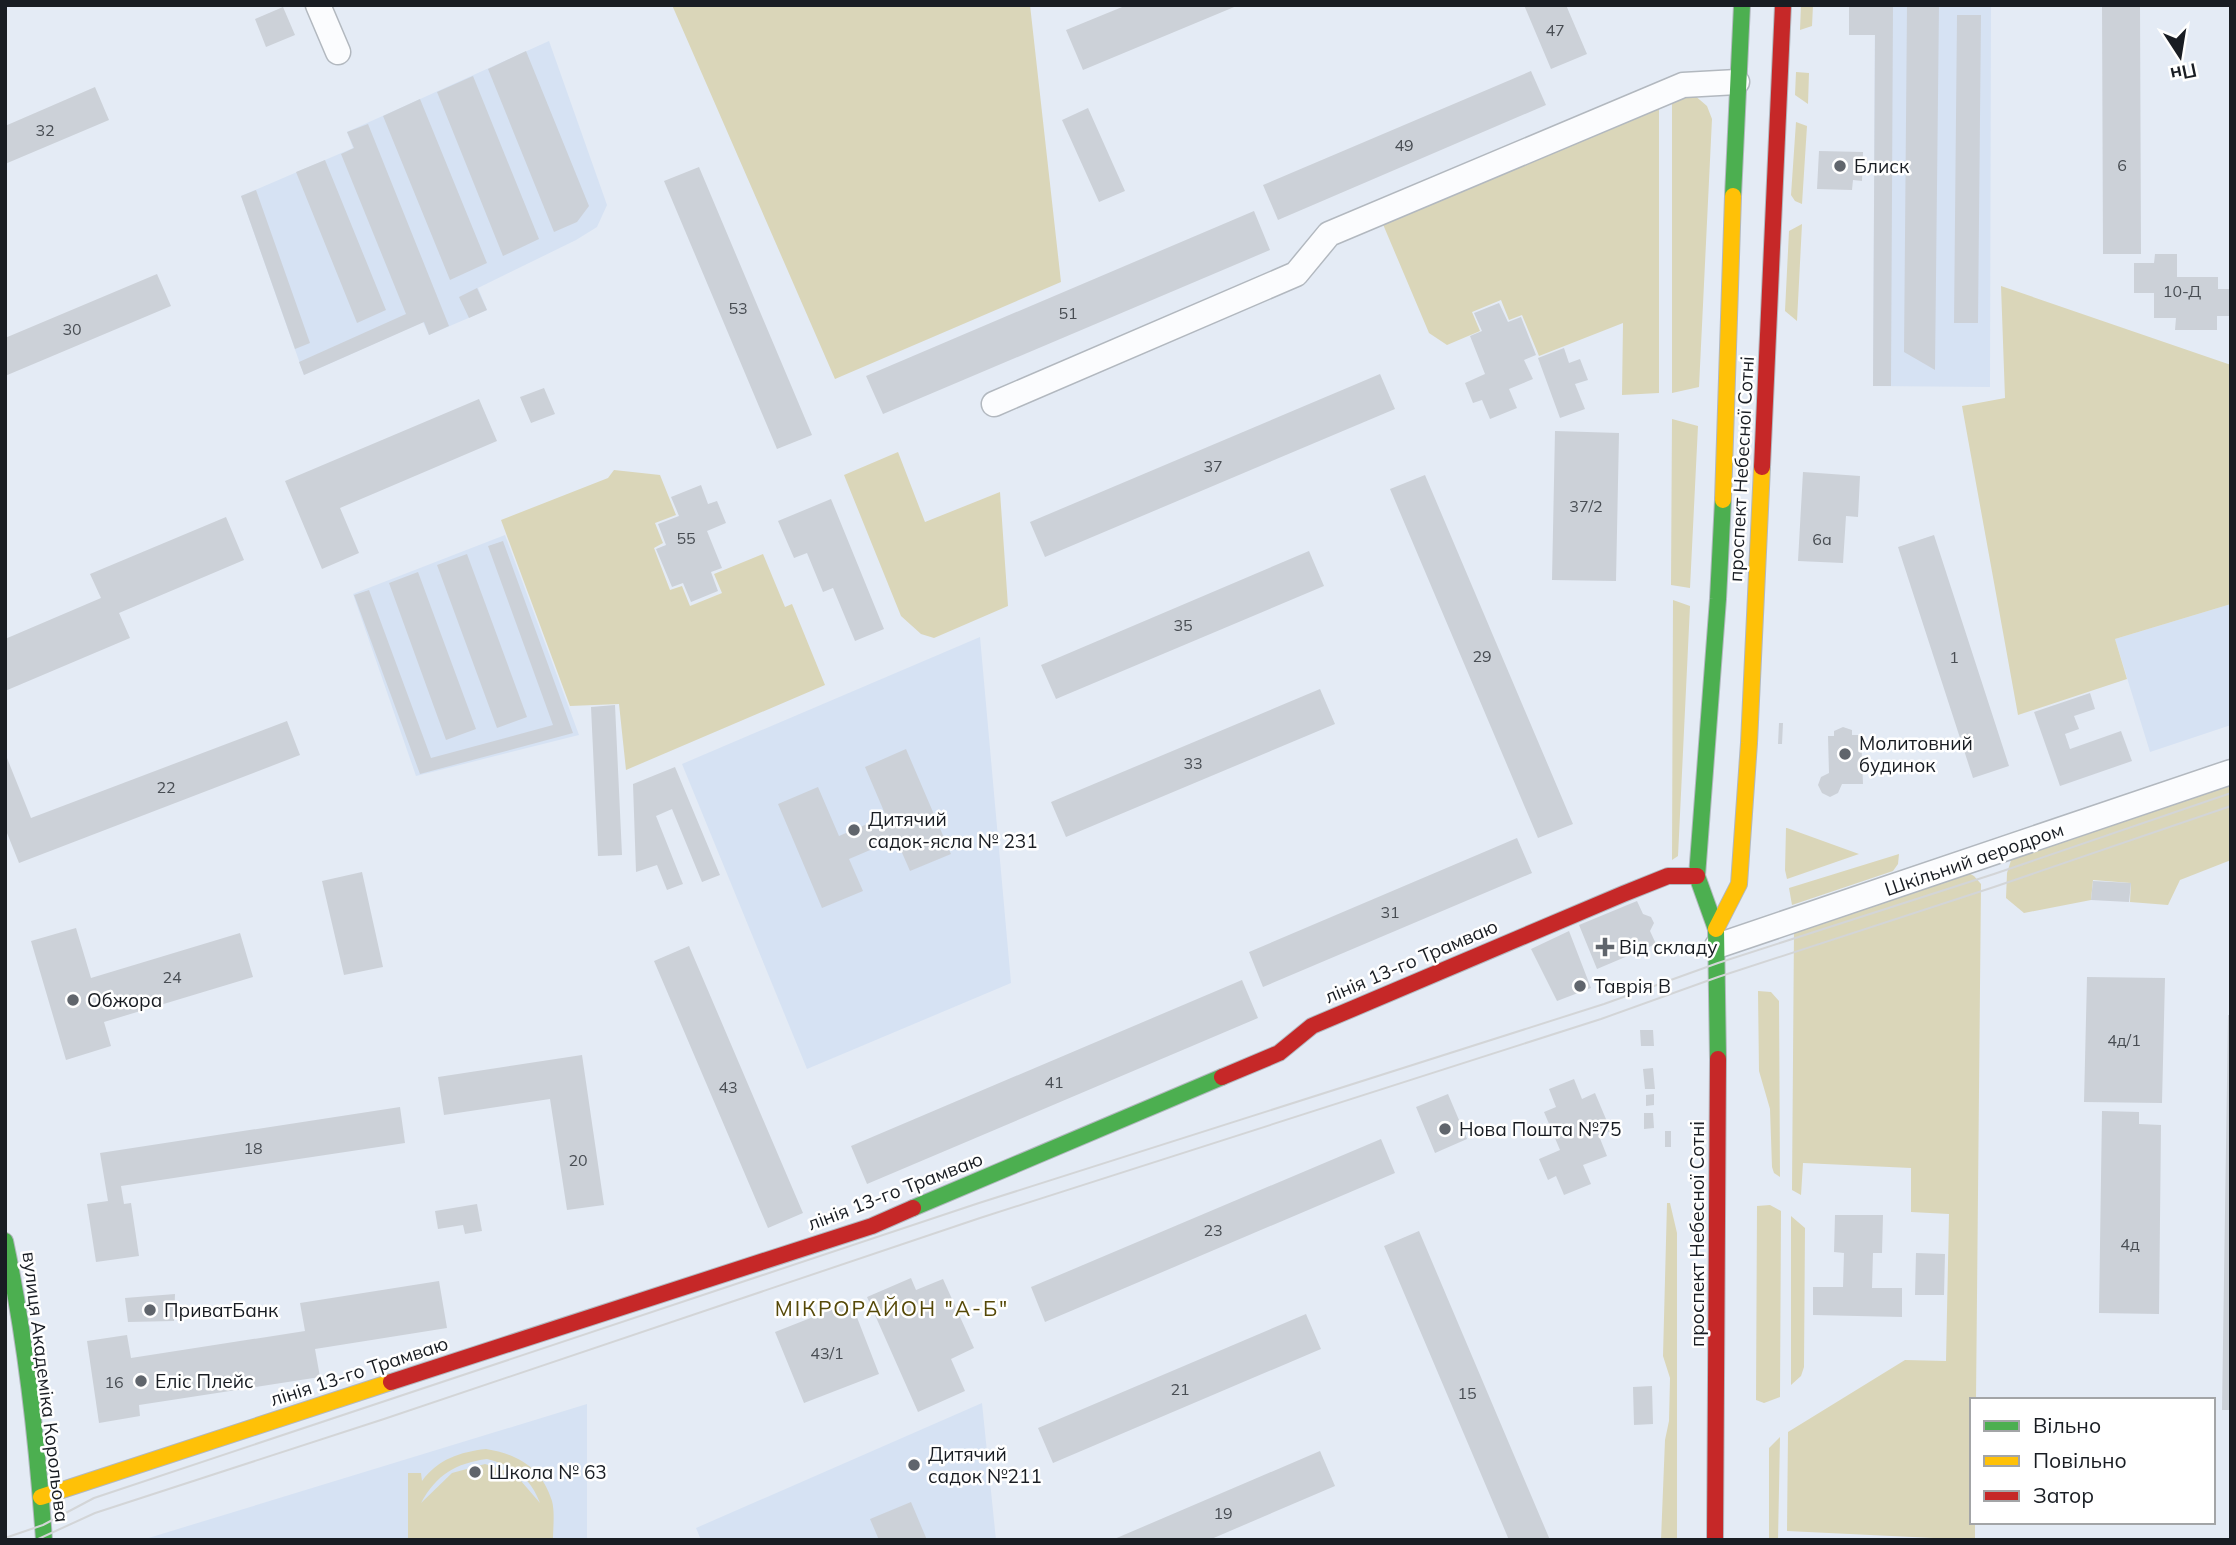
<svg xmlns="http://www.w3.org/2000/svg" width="2236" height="1545" font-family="Mulish,sans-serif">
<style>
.built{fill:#d6e2f3}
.green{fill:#dad6b9;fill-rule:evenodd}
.building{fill:#ccd1d8}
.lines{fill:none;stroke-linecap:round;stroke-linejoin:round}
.street-casing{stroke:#b2b8bf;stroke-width:27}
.fast-casing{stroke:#b2b8bf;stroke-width:18}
.slow-casing{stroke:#b2b8bf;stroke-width:18}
.jam-casing{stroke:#b2b8bf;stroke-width:18}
.street{stroke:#fbfcfe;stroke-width:24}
.fast{stroke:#4caf50;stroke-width:16}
.slow{stroke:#ffc107;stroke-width:16}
.jam{stroke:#c62828;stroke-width:16}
.tram{stroke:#d3d5d7;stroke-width:2}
.poi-dot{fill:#60656c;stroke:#fff;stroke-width:2.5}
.labels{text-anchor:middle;stroke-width:5;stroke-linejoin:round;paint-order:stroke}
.number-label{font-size:16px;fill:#484d53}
.poi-label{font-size:19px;fill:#191d23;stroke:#fff;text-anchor:start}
.street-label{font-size:19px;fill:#191d23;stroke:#fff}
.neighbourhood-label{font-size:21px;letter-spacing:2px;fill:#564908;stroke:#fff}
</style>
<rect width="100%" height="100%" fill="#e4ebf5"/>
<path class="built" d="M1875,5H1991L1990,387L1873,386Z
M549,41L607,205L597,227L576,240L478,288L487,310L429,335L423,322L304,375L241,196L353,148L347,132Z
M505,535L579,735L416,776L353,594Z
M2231,604V725L2150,752L2115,639Z
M980,637L1011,983L807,1069L682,764Z
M982,1403L996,1540H701L696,1528Z
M587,1404V1540H142Z"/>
<path class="green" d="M672,5H1030L1061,282L835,379Z
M1801,5H1813L1812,26L1800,30Z
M1796,72L1809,73L1808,104L1795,95Z
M1693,94L1707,106L1712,119L1699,387L1672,393V99Z
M1659,104V393L1622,395L1623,323L1539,356L1522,315L1509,320L1501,300L1472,312L1480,331L1447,345L1429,333L1382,222Z
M1796,122L1807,126L1802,204L1795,201L1791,195Z
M1802,224L1797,321L1785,311L1789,231Z
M2001,286L2231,365V604L2115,639L2127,679L2018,715L1962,406L2005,398Z
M1672,419L1698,426L1690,588L1671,585Z
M898,452L925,522L1000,492L1008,606L934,638L921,634L901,616L844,475Z
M614,470L660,475L676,515L655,523L663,543L654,548L670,590L682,586L690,606L722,593L714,574L763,554L785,607L792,604L825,685L626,770L619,704L570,706L501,520L608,478Z
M1673,600L1690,606L1678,856L1672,860Z
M2231,782V860L2180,880L2168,905L2130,902L2131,883L2093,880L2091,900L2024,913L2006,898L2007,873L2013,854Z
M1786,828H1787L1859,854L1787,879L1785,870Z
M1899,854L1898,864L1893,871L1792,905L1789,888Z
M1965,871L1974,876L1981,884L1976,1400H1972V1522H1975V1540L1787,1531L1788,1432L1905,1360L1946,1361L1949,1214L1911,1212V1168L1803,1163L1801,1195L1792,1190L1794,929Z
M1758,991L1771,992L1779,1001L1780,1177L1774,1173L1772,1167L1770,1109L1759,1071Z
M1667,1203H1670L1677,1233V1540H1661L1665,1440L1669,1421L1670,1378L1663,1356Z
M1770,1205L1781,1211L1780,1397L1764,1403L1756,1400L1757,1206Z
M1791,1216L1805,1228L1804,1367L1801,1376L1791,1385Z
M1780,1437L1778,1540H1769V1448Z
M486,1449C518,1454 542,1468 552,1501C555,1512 553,1528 553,1540H408V1473H421L422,1481C438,1459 460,1452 486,1449ZM487,1459C514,1466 530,1477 540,1503L515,1474L485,1464L452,1473L421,1503C436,1475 456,1463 487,1459Z"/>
<path class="building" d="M1127,5H1239L1083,70L1066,30Z
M1524,5H1566L1587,54L1551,69Z
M1849,5H1893L1891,386H1873L1875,35H1849Z
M1907,5H1939L1935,370L1904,352Z
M2102,5H2140L2141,254H2103Z
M283,7L295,35L266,47L255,19Z
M1957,15H1981L1978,323H1954Z
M526,51L589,206L577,222L554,232L488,69Z
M1531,71L1546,105L1278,220L1263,185Z
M473,76L539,239L503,256L437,92Z
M95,87L109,120L5,164V126Z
M420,99L487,263L450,280L383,116Z
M1088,108L1125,191L1099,202L1062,120Z
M368,124L449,326L429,335L424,322L304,375L299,362L406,314L341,154L354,148L347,132Z
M1819,151L1863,152L1862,181L1853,180L1852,190L1817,189Z
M325,160L386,310L357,323L296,172Z
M699,167L812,435L777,449L664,181Z
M256,190L310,343L295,349L241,196Z
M1254,211L1270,250L883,414L866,376Z
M2155,254H2177V277H2218V289H2231V316H2217V330H2175L2176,318H2154V293H2134V263H2154Z
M157,274L171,306L5,376V338Z
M477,288L487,310L469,318L459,297Z
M1499,303L1508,322L1521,317L1536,355L1524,360L1533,379L1509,389L1517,408L1490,419L1482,400L1473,403L1465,383L1485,374L1470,336L1482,331L1474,313Z
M1564,348L1569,363L1580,359L1588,380L1575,384L1585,409L1560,418L1538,358Z
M1380,374L1395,409L1045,557L1030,522Z
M544,388L555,414L531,423L520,397Z
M479,399L497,441L340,508L359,553L322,569L285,481Z
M1555,431L1619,433L1616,581L1552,580Z
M1803,472L1860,476L1858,517L1846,516L1843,563L1798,561Z
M1425,475L1573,824L1538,838L1390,489Z
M701,485L708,504L717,501L726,523L707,531L722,568L711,572L718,591L691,602L683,583L672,587L656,549L666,545L658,524L679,516L671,497Z
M831,499L884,629L855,641L833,588L823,592L807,553L794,558L778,521Z
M226,517L244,560L119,613L130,638L5,691V639L101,598L90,574Z
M1934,535L2009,766L1973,778L1898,547Z
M503,541L573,733L420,774L354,595L369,590L431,758L553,725L488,546Z
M1309,551L1324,586L1056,699L1041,665Z
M467,554L527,717L497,728L437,565Z
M418,572L476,729L446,740L389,583Z
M1320,689L1335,724L1066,837L1051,802Z
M2090,693L2095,709L2074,716L2079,729L2065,734L2070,749L2121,731L2132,761L2060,786L2034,712Z
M615,705L622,855L598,856L591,707Z
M287,721L300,755L19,863L5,828V753L31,818Z
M1779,723H1783L1782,744H1778Z
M1843,727L1852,730V735H1861L1863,784H1842L1838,793L1830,797L1822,793L1818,785L1821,777L1829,773L1828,736H1834V731Z
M906,749L951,854L910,871L896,839L849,859L863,891L822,908L778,804L818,787L839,836L886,816L865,767Z
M675,767L720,875L702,882L672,809L656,816L683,884L667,890L657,865L636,872L633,784Z
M1517,838L1532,873L1263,987L1249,952Z
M362,872L383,967L344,975L322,881Z
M2093,881L2131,883L2129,902L2091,900Z
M1637,901L1643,914L1651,917L1654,923L1650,931L1656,944L1597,969L1579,925Z
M76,928L91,978L240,933L253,977L104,1022L111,1046L66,1060L31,941Z
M1569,931L1591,988L1557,1001L1531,949Z
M689,946L803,1213L768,1228L654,961Z
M2087,977L2165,978L2162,1103L2084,1102Z
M1242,980L1258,1018L867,1184L851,1146Z
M2228,1015H2231V1410H2222Z
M1640,1030H1653L1654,1046H1641Z
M582,1055L604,1205L567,1210L550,1099L444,1115L438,1077Z
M1653,1068L1655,1089H1645L1643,1069Z
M1574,1079L1582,1099L1595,1093L1611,1131L1599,1136L1607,1156L1583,1165L1591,1184L1564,1195L1556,1176L1548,1180L1539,1159L1560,1150L1544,1112L1556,1107L1549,1089Z
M1448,1094L1467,1139L1435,1153L1416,1107Z
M1654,1094V1105L1646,1106V1095Z
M400,1107L405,1143L121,1186L124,1204L131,1203L139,1256L96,1262L87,1204L108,1201L100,1153Z
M2102,1111L2139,1112V1124L2161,1125L2159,1314L2099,1313Z
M1644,1113H1653L1654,1128L1644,1129Z
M1665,1131H1671V1147H1665Z
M1381,1139L1395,1173L1045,1322L1031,1287Z
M477,1204L482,1231L465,1234L463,1225L438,1229L435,1211Z
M1835,1215H1883L1882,1253H1873L1872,1288H1902V1317L1813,1315V1287H1843L1844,1253L1834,1252Z
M1419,1231L1550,1540H1509L1384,1246Z
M1916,1253L1945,1254L1944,1295H1915Z
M911,1278L916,1290L943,1279L974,1348L951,1359L965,1391L918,1412L867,1297Z
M439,1281L447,1328L315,1349L320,1377L139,1405L140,1416L99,1423L87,1341L127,1335L131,1358L305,1331L300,1303Z
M175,1294L174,1321L128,1322L125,1298Z
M851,1302L879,1374L804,1403L775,1332Z
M1306,1314L1321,1349L1053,1463L1038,1428Z
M1652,1386L1653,1424L1634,1425L1633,1387Z
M1320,1451L1335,1486L1209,1540H1112Z
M911,1502L927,1540H879L870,1519Z"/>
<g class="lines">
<g class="street-casing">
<path id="street" d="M318,5L338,52
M994,404L1296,274L1329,234L1683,85L1737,82
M1717,946L2231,772"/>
</g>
<g class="fast-casing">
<path id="fast" d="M1733,196L1742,5
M1718,1059L1716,929L1697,876L1718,599L1723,500
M913,1208L1222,1077
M5,1241C26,1339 37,1440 44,1540"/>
</g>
<g class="slow-casing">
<path id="slow" d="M1723,500L1733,196
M1716,929L1739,884L1749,743L1762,467
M41,1497L391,1382"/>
</g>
<g class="jam-casing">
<path id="jam" d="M1762,467L1783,5
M1222,1077L1279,1053L1312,1026L1623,894L1668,876H1697
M391,1382L872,1226L913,1208
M1715,1540L1718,1059"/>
</g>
<use href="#street" class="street"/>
<use href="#fast" class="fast"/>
<use href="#slow" class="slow"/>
<use href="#jam" class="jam"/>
<path class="tram" d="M5,1538L43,1525L94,1498L979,1203L1604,1004L1718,963L1994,874L2231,793
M36,1540L95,1513L384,1419L980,1218L1601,1019L1718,977L1994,887L2231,806"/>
</g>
<g class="poi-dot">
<circle cx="1840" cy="166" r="7"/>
<circle cx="1845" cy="754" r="7"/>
<circle cx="854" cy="830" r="7"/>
<path d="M1601.5 936.5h7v7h7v7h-7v7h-7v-7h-7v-7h7z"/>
<circle cx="1580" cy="986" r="7"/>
<circle cx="73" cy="1000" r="7"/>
<circle cx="1445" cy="1129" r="7"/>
<circle cx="150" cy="1310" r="7"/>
<circle cx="141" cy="1381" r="7"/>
<circle cx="914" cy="1465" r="7"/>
<circle cx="475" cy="1472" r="7"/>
</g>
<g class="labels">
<g class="number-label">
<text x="1555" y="36">47</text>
<text x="45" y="136">32</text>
<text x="1404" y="151">49</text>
<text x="2122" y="171">6</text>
<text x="2182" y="297">10-Д</text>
<text x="738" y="314">53</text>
<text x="1068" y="319">51</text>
<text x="72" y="335">30</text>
<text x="1213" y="472">37</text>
<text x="1586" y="512">37/2</text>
<text x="686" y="544">55</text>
<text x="1822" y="545">6а</text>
<text x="1183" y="631">35</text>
<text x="1482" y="662">29</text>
<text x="1954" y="663">1</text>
<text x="1193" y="769">33</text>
<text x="166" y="793">22</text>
<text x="1390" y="918">31</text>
<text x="172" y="983">24</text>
<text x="2124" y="1046">4д/1</text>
<text x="1054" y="1088">41</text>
<text x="728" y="1093">43</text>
<text x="253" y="1154">18</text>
<text x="578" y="1166">20</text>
<text x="1213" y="1236">23</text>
<text x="2130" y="1250">4д</text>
<text x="827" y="1359">43/1</text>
<text x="114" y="1388">16</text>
<text x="1180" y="1395">21</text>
<text x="1467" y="1399">15</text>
<text x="1223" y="1519">19</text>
</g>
<g class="poi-label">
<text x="1854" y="173">Блиск</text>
<text x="1859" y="750">Молитовний<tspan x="1859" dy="22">будинок</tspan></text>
<text x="868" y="826">Дитячий<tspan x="868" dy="22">садок-ясла № 231</tspan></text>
<text x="1619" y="954">Від складу</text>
<text x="1594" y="993">Таврія В</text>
<text x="87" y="1007">Обжора</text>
<text x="1459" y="1136">Нова Пошта №75</text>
<text x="164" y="1317">ПриватБанк</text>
<text x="155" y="1388">Еліс Плейс</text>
<text x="928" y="1461">Дитячий<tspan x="928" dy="22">садок №211</tspan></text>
<text x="489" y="1479">Школа № 63</text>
</g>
<g class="street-label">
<text transform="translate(1741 469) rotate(-87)" y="7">проспект Небесної Сотні</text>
<text transform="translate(1974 859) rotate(-19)" y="7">Шкільний аеродром</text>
<text transform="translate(1411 961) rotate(-23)" y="7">лінія 13-го Трамваю</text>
<text transform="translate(895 1191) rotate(-21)" y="7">лінія 13-го Трамваю</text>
<text transform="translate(1697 1234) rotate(-90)" y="7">проспект Небесної Сотні</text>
<text transform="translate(359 1371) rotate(-18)" y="7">лінія 13-го Трамваю</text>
<text transform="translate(46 1387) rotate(83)" y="7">вулиця Академіка Корольова</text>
</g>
<g class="neighbourhood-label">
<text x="892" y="1316">МІКРОРАЙОН "А-Б"</text>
</g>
</g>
<rect width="2236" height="1545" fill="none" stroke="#191d23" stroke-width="14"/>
<rect x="1970" y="1398" width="245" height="126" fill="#ffffff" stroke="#a3a5a7" stroke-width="2"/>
<rect x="1984" y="1421" width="35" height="10" fill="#4caf50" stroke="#a3a5a7" stroke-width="2"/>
<text x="2033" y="1433" font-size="21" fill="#191d23">Вільно</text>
<rect x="1984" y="1456" width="35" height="10" fill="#ffc107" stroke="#a3a5a7" stroke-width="2"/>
<text x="2033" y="1468" font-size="21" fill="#191d23">Повільно</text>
<rect x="1984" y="1491" width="35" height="10" fill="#c62828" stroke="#a3a5a7" stroke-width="2"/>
<text x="2033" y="1503" font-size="21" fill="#191d23">Затор</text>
<g transform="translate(2180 56) rotate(168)" stroke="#ffffff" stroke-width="5" paint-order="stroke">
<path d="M0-5L12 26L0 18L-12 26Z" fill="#191d23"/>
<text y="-10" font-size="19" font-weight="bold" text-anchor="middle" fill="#191d23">Пн</text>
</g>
</svg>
